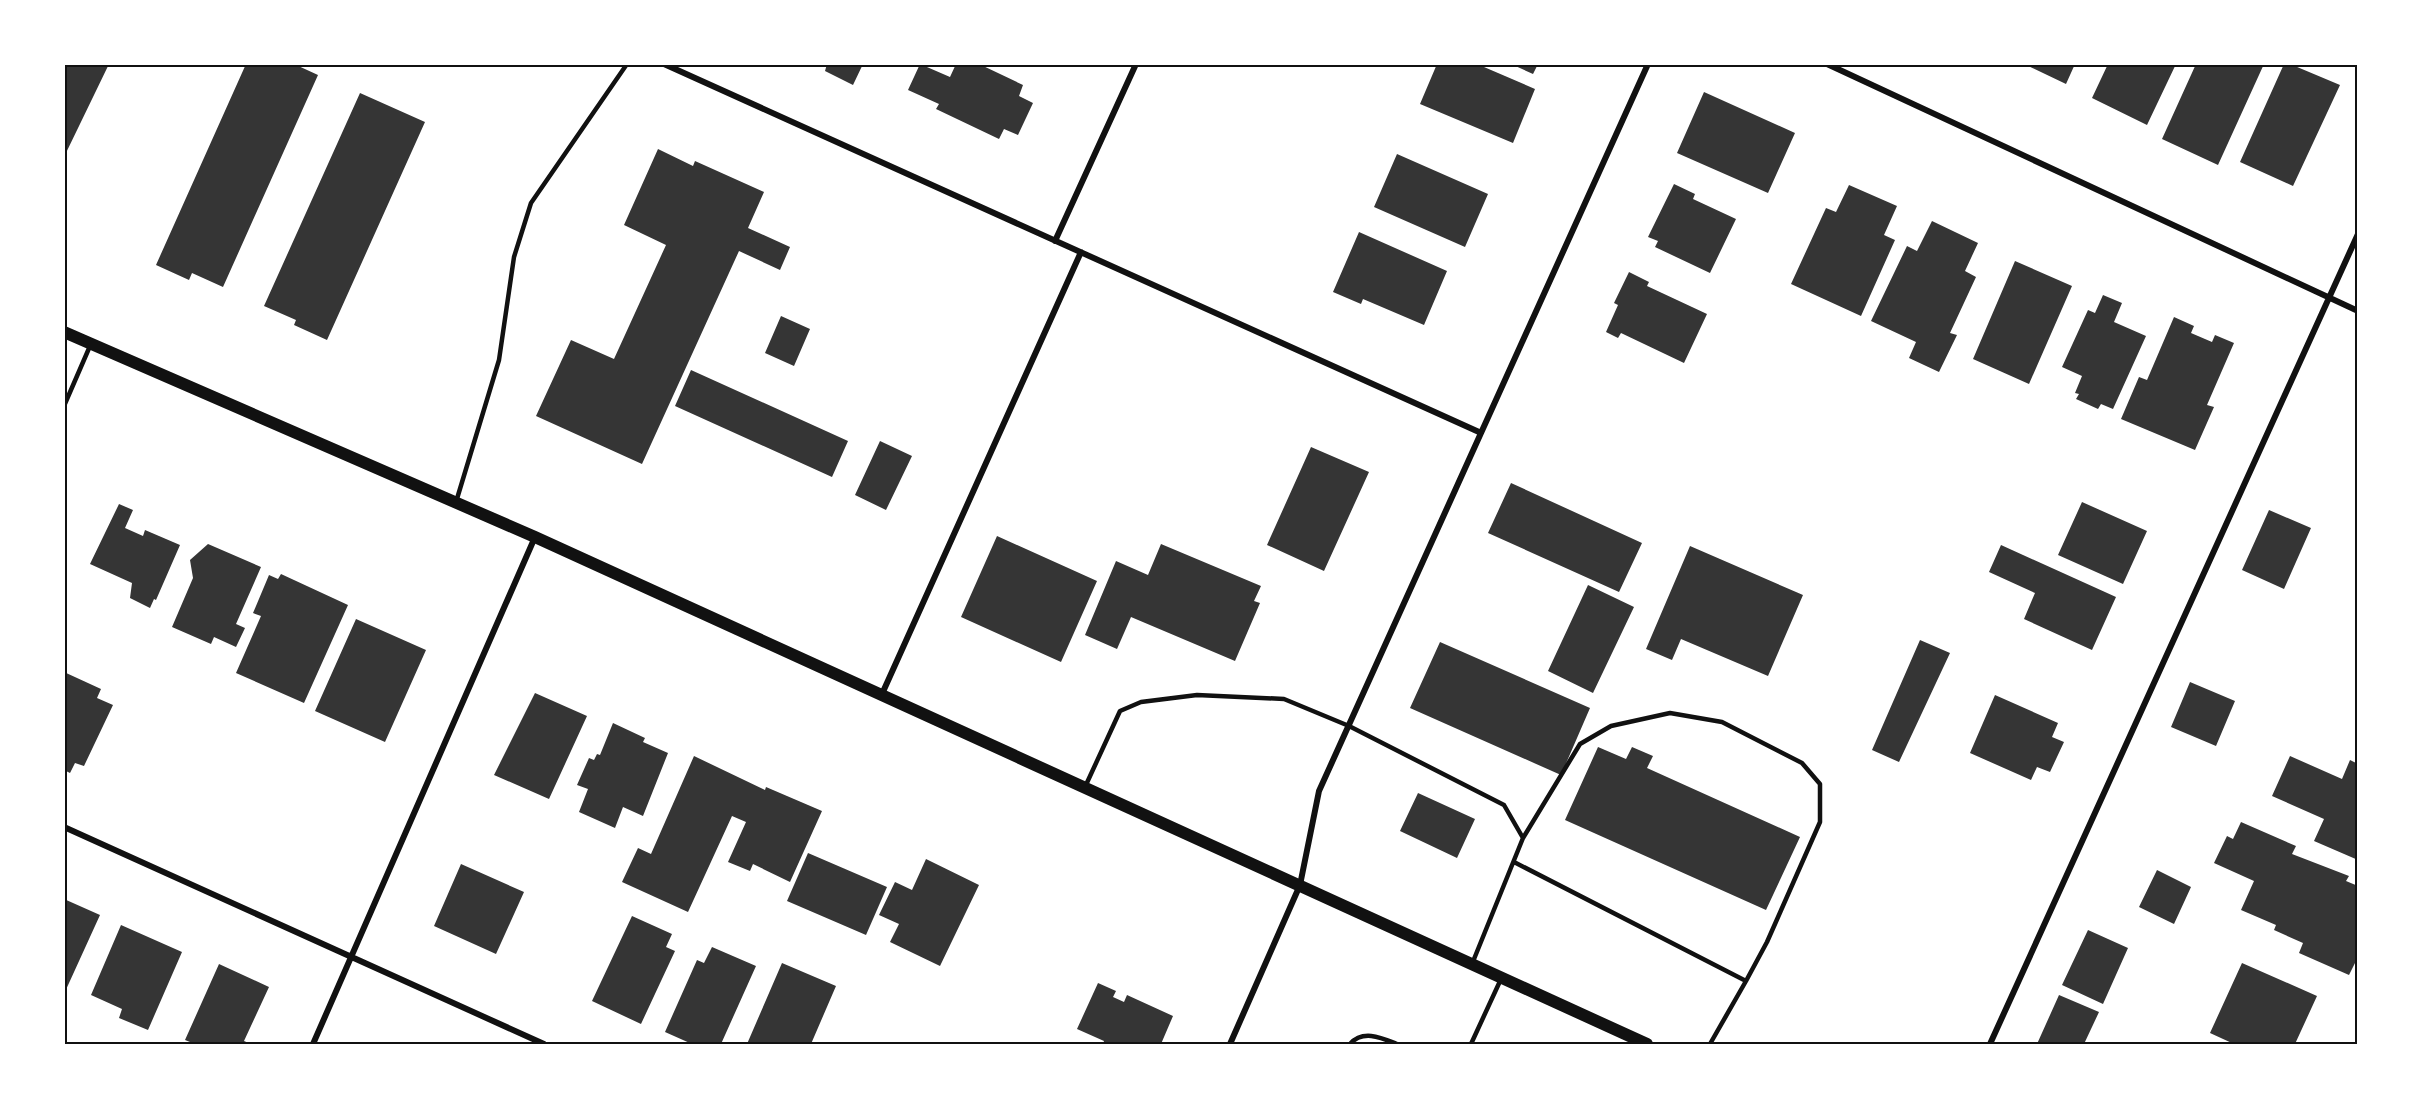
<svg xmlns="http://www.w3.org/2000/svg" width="2422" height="1109" font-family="'Roboto Serif',serif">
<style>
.building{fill:#353535}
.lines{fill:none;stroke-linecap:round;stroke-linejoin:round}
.service{stroke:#111;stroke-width:4.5}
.minor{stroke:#111;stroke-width:6}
.secondary{stroke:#111;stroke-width:12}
.neatline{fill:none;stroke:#111;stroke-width:2}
</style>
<rect width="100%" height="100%" fill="#fff"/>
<path class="building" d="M64,64H109L64,157Z
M246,64H294L318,75L223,287L192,273L189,280L156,265Z
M827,64H863L853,85L825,71Z
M920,64L950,77L956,64H979L1023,85L1019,96L1033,103L1018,135L1004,129L999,139L936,109L939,104L908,90Z
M1437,64H1477L1535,89L1513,143L1420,104Z
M1511,64H1538L1533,74Z
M2024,64H2075L2066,84Z
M2108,64H2176L2147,125L2092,98Z
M2196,64H2264L2218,165L2162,139Z
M2284,64H2290L2340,85L2293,186L2240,162Z
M1704,92L1795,133L1768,193L1677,153Z
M360,93L425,122L327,340L294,325L296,320L264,306Z
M658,149L693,166L695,161L764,192L748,228L790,247L780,270L739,251L642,464L536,416L571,340L614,359L666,245L624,225Z
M1397,154L1488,194L1465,247L1374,207Z
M1674,184L1695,194L1693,199L1736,219L1710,273L1655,247L1658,241L1648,237Z
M1849,185L1897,206L1884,235L1895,240L1861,316L1791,284L1826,208L1836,212Z
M1932,221L1978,243L1965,271L1976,277L1950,333L1957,335L1939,372L1909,358L1916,342L1871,321L1907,246L1917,251Z
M1359,232L1447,271L1424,325L1363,299L1361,304L1333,292Z
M2015,261L2072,286L2029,384L1973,359Z
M1629,272L1649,282L1647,286L1707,314L1684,363L1621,333L1618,338L1606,332L1618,305L1614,303Z
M2103,295L2122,303L2114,322L2146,336L2113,409L2101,404L2098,409L2076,399L2079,394L2075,393L2082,376L2062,367L2088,310L2095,313Z
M781,316L810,329L794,366L765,353Z
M2174,317L2194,326L2191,333L2212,342L2215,335L2234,343L2207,405L2214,407L2195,450L2121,419L2139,377L2147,380Z
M691,370L848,441L832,477L675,406Z
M880,441L912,456L886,510L855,495Z
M1311,447L1369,472L1324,571L1267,545Z
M1511,483L1642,543L1619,592L1488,533Z
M2082,502L2147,531L2123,584L2058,555Z
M119,504L133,510L125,528L143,536L145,530L180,545L156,600L154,599L150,608L130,598L132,583L90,564Z
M2269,510L2311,528L2284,589L2242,570Z
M997,536L1097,581L1061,662L961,617Z
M208,544L261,567L236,624L245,628L236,647L214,637L211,644L172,627L193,578L190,560Z
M1161,544L1261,586L1254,601L1260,603L1235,661L1131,617L1117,649L1085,635L1116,561L1148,575Z
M2001,545L2116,597L2092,650L2024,619L2035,593L1989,572Z
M1690,546L1803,595L1768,676L1681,639L1672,660L1646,649Z
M281,574L348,605L304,703L236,673L261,616L253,613L269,575L278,579Z
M1588,585L1634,607L1593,693L1548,671Z
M356,619L426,650L385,742L315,711Z
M1920,640L1950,653L1899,762L1872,750Z
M1440,642L1590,708L1561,775L1410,708Z
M64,672L101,689L97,698L113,705L84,766L75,763L70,773L64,770Z
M2190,682L2235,701L2216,746L2171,727Z
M535,693L587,716L549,799L494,775Z
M1995,695L2058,723L2052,737L2064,742L2050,772L2037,767L2031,780L1970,753Z
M613,723L645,738L643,742L668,753L643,816L623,807L615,828L579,812L588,789L577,785L589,758L594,760L597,754L600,755Z
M1598,747L1626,759L1632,747L1653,756L1647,768L1800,837L1766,910L1565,820Z
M694,756L765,790L766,787L822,811L790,882L753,864L750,871L728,862L746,822L732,816L688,912L622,882L638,848L651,854Z
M2290,756L2342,779L2350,760L2358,764V860L2314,841L2324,819L2272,796Z
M1418,793L1475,819L1457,858L1400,831Z
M2241,822L2296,846L2292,854L2349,876L2346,881L2358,886V957L2349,975L2299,953L2303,943L2274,930L2276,925L2241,910L2254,881L2214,863L2227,836L2233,839Z
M808,853L887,887L866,935L787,901Z
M926,859L979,885L940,966L890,942L899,924L879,915L895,882L912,890Z
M461,864L524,892L496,954L434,926Z
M2157,870L2191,887L2174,924L2139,907Z
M64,899L100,915L64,994Z
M632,916L672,934L666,947L675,951L641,1024L592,1001Z
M121,925L182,952L148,1030L119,1018L122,1009L91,995Z
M2088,930L2128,948L2103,1004L2062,985Z
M712,947L756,966L721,1044H692L665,1032L697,960L704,963Z
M782,963L836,986L811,1044H747Z
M2242,963L2317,996L2295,1044H2234L2210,1033Z
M219,964L269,987L244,1041L251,1044H195L185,1040Z
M1098,983L1116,991L1113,997L1124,1002L1127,995L1173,1016L1161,1044H1103L1104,1041L1077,1029Z
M2059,995L2099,1012L2084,1044H2037Z"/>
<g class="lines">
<path class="service" d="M64,406L90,346
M456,502L499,360L514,257L531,203L627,64
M1085,787L1120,711L1141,702L1197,695L1284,699L1349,726L1504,805L1523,838L1472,964
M1523,838L1580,744L1611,726L1670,713L1722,722L1802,763L1820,784V822L1767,942L1746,981
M1514,862L1746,981L1710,1044
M1350,1044C1363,1029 1382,1038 1397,1044
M1471,1044L1501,979"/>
<path class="minor" d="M664,64L1479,432
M1827,64L2358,311
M1055,241L1136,64
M882,694L1081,252
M64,827L544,1044
M313,1044L535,537
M1230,1044L1300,885L1319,791L1648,64
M1990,1044L2358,234"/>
<path class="secondary" d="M64,332L535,537L1647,1044"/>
</g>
<rect width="2422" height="1109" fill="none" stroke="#ffffff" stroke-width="132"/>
<rect x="66" y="66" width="2290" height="977" class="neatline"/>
</svg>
